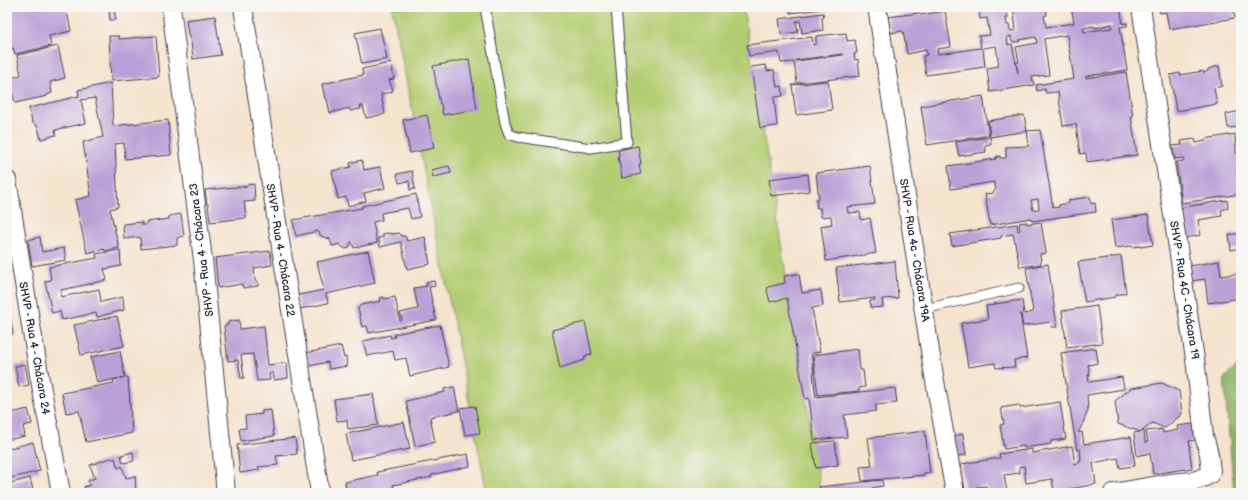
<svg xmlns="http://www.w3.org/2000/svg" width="1248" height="500" font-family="'Balsamiq Sans',sans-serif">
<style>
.green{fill:#b4cc71;stroke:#6b7756}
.forest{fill:#8fb063;stroke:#58694f}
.building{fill:#baa0d6;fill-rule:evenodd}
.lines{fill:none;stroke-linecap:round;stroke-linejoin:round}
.service-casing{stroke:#423f51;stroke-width:11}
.minor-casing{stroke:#423f51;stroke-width:20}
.service{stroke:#fff;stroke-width:9}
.minor{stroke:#fff;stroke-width:18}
.labels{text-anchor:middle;stroke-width:3;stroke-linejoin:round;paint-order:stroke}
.street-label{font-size:11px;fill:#22223b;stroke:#f6f6f2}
</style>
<rect width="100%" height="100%" fill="#f6f6f2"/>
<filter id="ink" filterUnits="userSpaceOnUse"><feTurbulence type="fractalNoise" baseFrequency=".025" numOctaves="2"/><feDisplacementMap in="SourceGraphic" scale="8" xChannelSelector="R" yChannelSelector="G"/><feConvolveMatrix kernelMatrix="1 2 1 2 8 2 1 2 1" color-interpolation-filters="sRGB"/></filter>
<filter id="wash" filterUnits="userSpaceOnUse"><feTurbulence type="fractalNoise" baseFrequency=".012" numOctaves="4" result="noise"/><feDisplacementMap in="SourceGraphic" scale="16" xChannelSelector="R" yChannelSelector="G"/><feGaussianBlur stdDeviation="0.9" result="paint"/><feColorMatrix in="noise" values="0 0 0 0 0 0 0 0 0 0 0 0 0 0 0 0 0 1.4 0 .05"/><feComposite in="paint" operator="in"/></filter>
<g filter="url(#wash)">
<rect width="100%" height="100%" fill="#f5e3ce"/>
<path class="green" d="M392,7H743L821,493H487Z"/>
<path class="forest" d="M1241,363V493H1234L1224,378Z"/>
<g id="blocks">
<path class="building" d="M12,7H66L71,31L49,36L51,46L15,54L13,48L8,49L7,46V8Z
M790,7H830V8L790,13Z
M979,7H1007L1008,18H1006L1007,25H1009L1010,31L1016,30L1013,7H1046L1047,15L1044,16L1046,27L1074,23L1071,7H1120L1123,24L1127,23V26L1120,27L1127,70L1086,76V78L1126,72L1133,116H1131L1137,155L1087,162L1086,153L1080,154L1076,124L1063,126L1058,92L1046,93L1045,89L1037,91L1036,85L1074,79L1067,35L1044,39L1049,75L1032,77L1034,85L990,92L987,68L999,66L996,46L983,48L985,67L926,75L923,56L927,55L926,50L907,54L903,31L891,33L888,17L919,13L920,15L945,11L951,47L937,49L938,54L981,48L979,36L990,35L987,18L980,19ZM1112,24V28L1084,32L1083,28L1094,26L1095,28ZM1011,36L1012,42H1019V40L1036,37L1037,43L1016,47L1019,62L1016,63L1018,73L1012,44L1008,45L1007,37Z
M1159,7H1233L1235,18L1169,29L1166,12L1160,13Z
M114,9L116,20H110L109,10Z
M823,13L824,17L822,18L823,30L802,33L800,21H796L798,32L781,34L779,19Z
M215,16L221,55L193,59L191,42L188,34L186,20Z
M380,28L387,59L362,64L355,33Z
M846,33L847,41L855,40L857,53L854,54L855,60L858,59L860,76L797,83L794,62L781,63L779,52L749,56L747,45L812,37L813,45L816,44V36ZM843,54V55L796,61V60Z
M109,36H119V39L156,36L159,77L111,81Z
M58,46L65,78L50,82L52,93L47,95V96L15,103L9,78L21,75L17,55Z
M469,59L477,109L443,115L441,104H440L433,66Z
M391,63L394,79L389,80L393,90H392V92L381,94L385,114L366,118L363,106H360L361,109L350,111V108L330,113L327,99H325L322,84L363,75L362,69Z
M766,65L767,71L774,70L777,87L782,86L783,96L774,97L777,126L760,128L751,67Z
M1219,66L1222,86L1214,88L1217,104L1176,111L1170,75L1180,73V75L1203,71L1204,73L1208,71V69Z
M828,81L832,110L796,115L792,85Z
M111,83L113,126L168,120L171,155L125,159L124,143L115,144L118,207L110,209L119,248L105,251L104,249L87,253L75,200L91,196L83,142L103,137L95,98L81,100L86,123L55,130L56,135L41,139L38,127L32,122L29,108L79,96L78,90Z
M983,96L989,135L979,137L927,145L921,106Z
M1241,111V148H1238L1237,137H1240L1238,127L1228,128L1226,114Z
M427,115L434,148L410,153L403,120Z
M1024,115L1027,131L990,137L988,121Z
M1040,130L1053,208L1059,207V205L1069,203V200L1090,197L1091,204L1095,203L1096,212L1032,221L1031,218L990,225L985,194L993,193L996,189L994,182L951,189L948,166L996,159V157L1000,156V158H1006V147L1029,146L1027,131ZM1038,199L1039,209L1033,210L1031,200Z
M1235,134L1236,153L1241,152V194L1182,203L1176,162L1184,161L1183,158L1175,159L1172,146L1182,145L1181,141L1195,139L1196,143L1205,141V139Z
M990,137L991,144L985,145L986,152L959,156L956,142Z
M638,146L641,164H639L641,174L622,178L618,156L619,155L618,150Z
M362,160L364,170L380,167L385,188L364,193L366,201L348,206L346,197L338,199L332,171L351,167L350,163Z
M449,166L451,173L433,177L431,170Z
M870,166L875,204L847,207L848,213L860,212L861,220L870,218L876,253L826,261L821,226L832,224L831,216L821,217L820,208H817L816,199H819L816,173Z
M412,171L415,189L410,190L409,181L399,183L397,174Z
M808,174L810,191L771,196L769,179Z
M254,184L255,201L244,202L246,218L210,222L208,204H207L205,190L247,186V185Z
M416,194L420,217L411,219L408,208L381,213L382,220L373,222L377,243L354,248L352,242H351L349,248L346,249L342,247L340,244L332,246L330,239L321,236L318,231L296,236L293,220L362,208V206Z
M1227,200L1228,208L1221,210L1222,216L1198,220L1201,235L1184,238L1179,208Z
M181,214L184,236L177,238V245L141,249L140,237L124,239L123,224L142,222V225H146V222L169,219V216Z
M1148,215L1153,245L1140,247V246L1132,247L1131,246L1115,248L1111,220Z
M1027,222V224L1041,222L1046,253L1040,254L1041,264L1020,267L1013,234L1001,236V238L952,246L950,234L1017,224L1018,231L1020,230L1019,223Z
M389,233L393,234L399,233L402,236H405L407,241L425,237L430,264L407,269L401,242L380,247L378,238L383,237V234Z
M1241,233V248L1231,250L1229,235Z
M40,237L42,252L64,248L66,260L32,266L28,240Z
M120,250L121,266L104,269L107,280L61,290V293H60L61,297L99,289L101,302L123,297L124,310L97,317L96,313L62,320L60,311L52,313L45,281L51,280L49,267L97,258L96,254Z
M270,251L272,265L254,268L255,281H258V286L243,288L242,284L218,288L215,258Z
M368,251L375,283L326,294L328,303L300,309L298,295L324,290L317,262Z
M1121,256L1126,293L1115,295V297L1085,302L1078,262Z
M895,261L898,298L882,299L883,307L871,308L870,301L875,300V298L840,302L836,268Z
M1219,261L1221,276L1241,273V298L1208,303L1205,279L1191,281L1189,266Z
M1048,264L1057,327H1051L1050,322L1023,326L1021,314H1020L1027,358L1014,360L1015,367L996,368L995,363L968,367L961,323L988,319L986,306L994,305V304L1022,300L1024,314L1033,312L1026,268Z
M796,274H799L802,293L821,290V291L823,306L812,308L820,352L811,353L814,373L813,374L816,397L895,388L897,403L876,405V411L844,415L847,437L814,440L809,398L805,399L787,298L770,302L767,290L768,287L785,283L784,276Z
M434,281L435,286L429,287L436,320L369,333L367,326L362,327L358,308L361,305L381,301L380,298L384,297V299L395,297L400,321L402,320L400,313L418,309L414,288L427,286L426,282Z
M7,304L9,306L13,334L7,335Z
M1097,306L1102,343L1067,348L1062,311Z
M117,316L124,346L81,355L74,325Z
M239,320L240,329L264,326L268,365L287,363L288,378L274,380L273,373L269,374L270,380L257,381L253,354L241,355L244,378H241L238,360L228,361L224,326L228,325V322Z
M585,322L592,354L586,355V357L584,358L585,360L560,368L552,330Z
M440,325L449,367L410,376L406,358L395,360L393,351L367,356L363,341L390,335L391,338L395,337L394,334Z
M341,346L344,358L346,357L347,366L329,369L328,362L309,366L306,353Z
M1096,348L1098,363L1088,365L1090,375H1088L1089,382L1122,377L1124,389L1087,395L1088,410L1083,423L1078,433L1082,432L1084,444L1131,437L1135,466L1120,468L1118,458L1093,463L1096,484L1054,492L1052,479L1026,483L1024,466L1019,467L1020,473L1004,475L1007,492L987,493L986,486L976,487V489L965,491L961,464L1000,458L999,454L1032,449V453L1072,446L1075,464L1079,463V462L1081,461L1080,449L1077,450L1061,353Z
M858,349L860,370H863L865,387L859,388V391L818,395L813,355Z
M120,351L125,377L97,383L91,357Z
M25,364L29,385L19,387L15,366Z
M128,377L132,433L86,442L79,411L66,413L62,393L114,383L113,380Z
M1162,383L1179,391L1182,414L1165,428L1152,423L1141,432L1118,424L1115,401L1131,388Z
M454,387L459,411L430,417L435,442L415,446L406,401L445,392L444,389Z
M373,394L378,425L348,429L347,420L337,421L334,399Z
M1060,402L1066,439L1051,441V444L1024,448V446L1004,449L1000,425L1004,424L1001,408L1019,405L1020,408Z
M475,406L480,433L465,435L460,408Z
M28,409L32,424L23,426L25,436L7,440V414Z
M271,410L274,436L241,441L239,429L246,428L245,416L262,414V411Z
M404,422L410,449L351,460L346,434Z
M1193,424L1195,440L1189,441L1190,447H1189L1192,468L1153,474L1150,453L1137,456L1134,433L1144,431L1145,442H1148L1146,431L1162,429L1163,433L1178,430L1177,426Z
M925,431L930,473H924V475L862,481L860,467L872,466L868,438Z
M963,434L966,455L958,456L954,436Z
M295,438L297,454L276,456L278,465L258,467L259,470L240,473L237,445Z
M835,441L838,465L816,468L812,443Z
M33,442L40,471L7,479V449Z
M133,452L134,461L123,463L121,455Z
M468,454L470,466L431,475L432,477L393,485L395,493H347L345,482L378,475L377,472Z
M111,458L112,459L115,458L118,468L122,466L126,478L135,476L136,493H86L84,487L90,485L88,480L95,478L90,465Z
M30,478L33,490L31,491V493H7V484Z
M882,480L883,486L872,488L873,493H820L819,487Z"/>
</g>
</g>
<g filter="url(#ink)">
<use href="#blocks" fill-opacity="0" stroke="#423f51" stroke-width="1"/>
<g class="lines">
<g class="service-casing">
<path id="service" d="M485,7L505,123L509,134L518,137L591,148L627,142L616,7
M924,309L1019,288"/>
</g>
<g class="minor-casing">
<path id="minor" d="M171,7L203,260L226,493
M243,7L320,493
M877,7L933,370L955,493
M7,180L39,374L61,493
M1113,493L1170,483L1193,481L1205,477L1210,474L1211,471L1209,454L1204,436L1195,359L1141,7"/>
</g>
<use href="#service" class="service"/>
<use href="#minor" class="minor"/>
</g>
</g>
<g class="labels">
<g class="street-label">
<text transform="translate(201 250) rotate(-97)" y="4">SHVP - Rua 4 - Chácara 23</text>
<text transform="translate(281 250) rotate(81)" y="4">SHVP - Rua 4 - Chácara 22</text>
<text transform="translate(915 250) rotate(81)" y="4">SHVP - Rua 4c - Chácara 19A</text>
<text transform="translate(1185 290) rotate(81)" y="4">SHVP - Rua 4C - Chácara 19</text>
<text transform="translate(35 348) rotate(80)" y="4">SHVP - Rua 4 - Chácara 24</text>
</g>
</g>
<rect width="1248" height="500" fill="none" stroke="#f6f6f2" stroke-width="24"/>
</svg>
